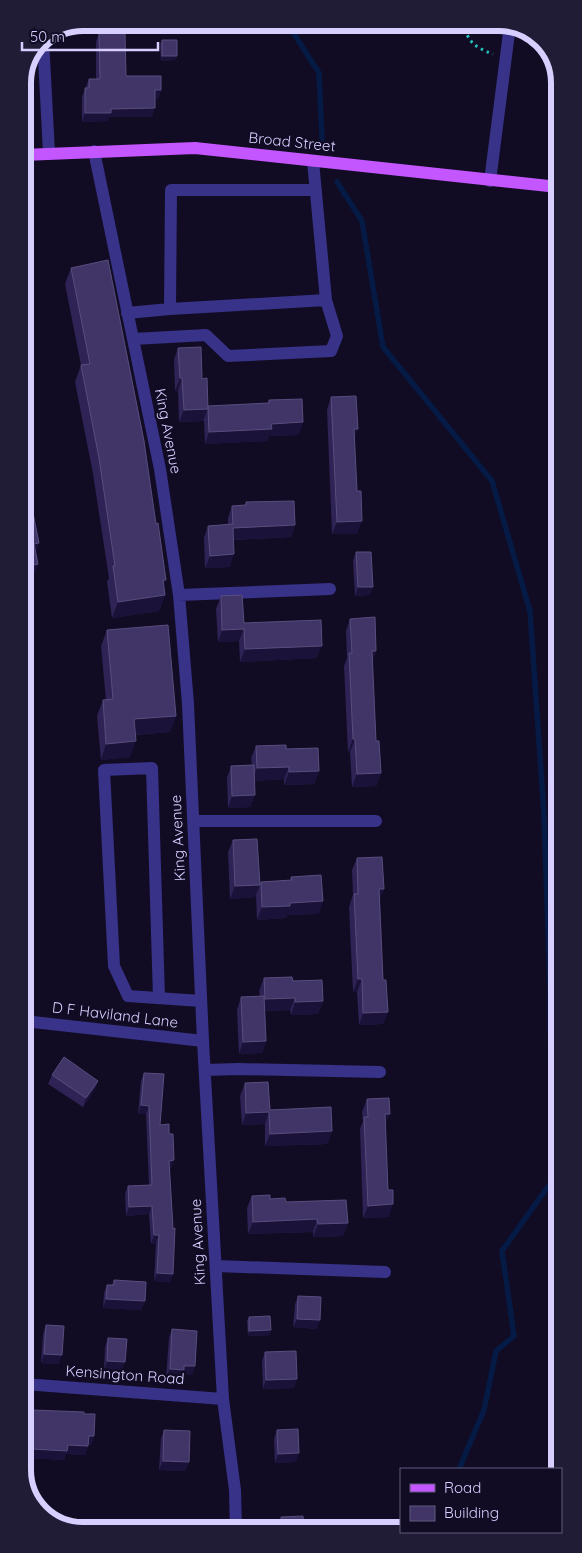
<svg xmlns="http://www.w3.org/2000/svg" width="582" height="1553" font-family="Quicksand,sans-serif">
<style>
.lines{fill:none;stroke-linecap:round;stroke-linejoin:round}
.stream{stroke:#051a44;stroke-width:5.5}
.path{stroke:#23c0ba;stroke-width:3;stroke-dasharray:2.5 4;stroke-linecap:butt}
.minor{stroke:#383288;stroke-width:12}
.major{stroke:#c456ff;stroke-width:12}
.wall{fill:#2e2354}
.shaded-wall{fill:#1b1239}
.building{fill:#403566;stroke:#574e7e}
.labels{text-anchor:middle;stroke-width:5;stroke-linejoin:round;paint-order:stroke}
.street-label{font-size:15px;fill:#d6cfff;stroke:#110c24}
.rim{fill:none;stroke:#d6cfff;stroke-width:6}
</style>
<rect width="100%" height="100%" fill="#110c24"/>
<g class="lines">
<path class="stream" d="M287,23L319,73L322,139
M337,182L362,221L383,347L492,481L530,611L544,815L550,989L552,1181L502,1251L514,1336L496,1351L484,1410L459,1469"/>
<path class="path" d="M463,23C468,42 474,47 493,54"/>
<path class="minor" d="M43,39L49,153
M94,151L160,469L179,595L188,704L203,1041L223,1399L235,1490L236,1530
M313,161L326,300L170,309L171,190H316
M490,181L510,25
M127,313L170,309
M133,339L206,335L228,356L331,351L337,336L326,300
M179,595L330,589
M193,821H376
M159,998L152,768L104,770L114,966L128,996L201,1001
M24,1021L203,1041
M205,1070L238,1069L380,1072
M216,1266L385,1272
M24,1384L223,1399"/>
<path class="major" d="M23,155L195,148L558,187"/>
</g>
<path class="wall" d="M99,33L126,76L161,90L158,99H155L152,117H109L108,121L82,122V97L89,79H96V42Z
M162,40L176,60L161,61L160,44Z
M71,268L164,586L165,595L159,611L112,618L107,582L109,578L93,474L75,382L81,365L65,284Z
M178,348L202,379L208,407L268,403L269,400L299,435L269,436L267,441L205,444L204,420L203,421L179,422L178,391H175L174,360Z
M331,397L354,438L357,534H332L327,410Z
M246,502L295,525L291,537L234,540L230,567L205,568L204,538L208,526L228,525V518L232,506L245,505Z
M356,552L373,587L369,595L355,596L353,561Z
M221,596L244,623L317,658L240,662L239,641L218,642L216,609Z
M350,619L376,651L372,662L376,741L381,773L376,786L352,787L350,752H348L344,666L347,658L346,631Z
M107,630L176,716L170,732L135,735L130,757L101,760L97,716L103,700H106L101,646Z
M256,746L286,749L319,771L314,784L284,785V779L254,781L255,795L250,807L228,808L227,778L231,766L252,765L251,758Z
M233,840L260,885L261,882L290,880L291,877L323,901L318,914L287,915L286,918L257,920L256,894L255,897L230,899L228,852Z
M357,858L380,900L383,980L388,1012L383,1024L359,1025L357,992H353L349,907L353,895L352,870Z
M264,978L293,981L323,1001L318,1014L291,1015L290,1010L265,1011L266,1041L262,1053L239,1054L237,1010L241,997L260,996L259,991Z
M144,1073L160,1125L171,1169H170L173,1274L170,1282L154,1281L156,1243L151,1244L149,1214L126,1216L125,1194L128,1186L149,1185L146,1114H138L141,1081Z
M52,1075L98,1081L95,1089L83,1107L48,1084Z
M245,1083L270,1110L328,1144L265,1146V1124L242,1125L240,1096Z
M367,1099L385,1126L389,1217L363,1218L360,1129L363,1121L362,1112Z
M252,1196L286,1202L348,1223L343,1236L313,1237V1232L248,1234L247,1208Z
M114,1280L145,1301L141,1310L103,1308L104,1293L107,1285H112Z
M298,1296L317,1329L293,1327L295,1304Z
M249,1317L270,1335L248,1336L247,1321Z
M46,1325L59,1364L41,1363L43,1334Z
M172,1329L195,1366L192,1375H182L181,1378L166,1377L169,1338Z
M108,1338L122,1371L104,1370L105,1347Z
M265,1352L294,1388L263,1389L262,1361Z
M33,1410L84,1414L94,1436L91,1445H88L85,1455L66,1454L64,1460L29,1458L30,1419Z
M164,1430L186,1471L159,1470L161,1438Z
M277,1430L296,1462L275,1463L274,1439Z
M281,1517L304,1529H278V1526Z"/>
<path class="shaded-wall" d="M83,22H99L98,23L80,24Z
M162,56H177L176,60L161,61Z
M155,90H161L158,99H152Z
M155,108L152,117H109L108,121L82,122L85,113L111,109Z
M180,378H182L178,391H175Z
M208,409L203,421L179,422L184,410Z
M303,422L299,435L269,436L267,441L205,444L209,432L271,424Z
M354,429H358L353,442Z
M362,521L357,534H332L337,522Z
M295,525L291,537L229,540L233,528Z
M39,543L36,552L34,544Z
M234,554L230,567L205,568L210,556Z
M38,564L35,572L23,575V567Z
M163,580H166L160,595H165L159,611L112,618L118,602Z
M358,587H373L369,595L355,596Z
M244,629L239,641L218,642L222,630Z
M322,646L317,658L240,662L245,649Z
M372,651H376L372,663Z
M176,716L170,732L128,735L134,719Z
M353,739H355L350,752H348Z
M136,741L130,757L101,760L106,744Z
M289,767L284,779L252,781L257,768Z
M319,771L314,784L284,785L289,772Z
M381,773L376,786L352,787L357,774Z
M255,795L250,807L228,808L232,796Z
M260,885L255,897L230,899L235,886Z
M379,889H384L379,902Z
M323,901L318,914L287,915L286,918L257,920L262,907L290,903Z
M358,979H362L357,992H353Z
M295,998L290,1010L260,1011L265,999Z
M323,1001L318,1014L291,1015L295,1002Z
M388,1012L383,1024L359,1025L363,1013Z
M266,1041L262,1053L239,1054L243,1042Z
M98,1081L95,1089L83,1107L86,1098Z
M141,1105L149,1106L146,1114H138Z
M269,1112L265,1124L242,1125L246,1113Z
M385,1114H390L385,1127Z
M332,1131L328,1144L265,1146L270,1134Z
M174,1160L171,1169H166L169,1161Z
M393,1204L389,1217L363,1218L368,1206Z
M152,1206L149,1214L126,1216L129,1207Z
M317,1219L313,1232L248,1234L253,1222Z
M348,1223L343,1236L313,1237L318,1224Z
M154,1235H159L156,1243L151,1244Z
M157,1273L173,1274L170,1282L154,1281Z
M106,1299L145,1301L141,1310L103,1308Z
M297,1319L320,1320L317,1329L293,1327Z
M271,1330L270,1335L248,1336L249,1331Z
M44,1354L62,1355L59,1364L41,1363Z
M107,1361L125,1362L122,1371L104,1370Z
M184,1366H195L192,1375H182L181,1378L166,1377L170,1369Z
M297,1379L294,1388L263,1389L266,1380Z
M89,1436H94L91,1445H86Z
M68,1445L88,1446L85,1455L66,1454L64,1460L29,1458L32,1449Z
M299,1453L296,1462L275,1463L278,1454Z
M163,1461L189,1462L186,1471L159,1470Z"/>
<path class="building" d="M99,33H125L126,76H161V90H155V108L111,109V113H85V88H89V79H100Z
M162,40H177V56H162Z
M108,260L144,441L156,524L158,523L166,580H163L165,595L118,602L113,566H115L99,458L81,365L90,364L71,268Z
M201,347L202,379L207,378L208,409L184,410L182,378H180L178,348Z
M356,396L358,429H354L357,491H361L362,521L337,522L331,397Z
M302,399L303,422L271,424L272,429L209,432L208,406L269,403V400Z
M23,473H25L39,543L34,544L38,564L23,567Z
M294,501L295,525L233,528L234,554L210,556L208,526L233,524L232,506L246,505V502Z
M356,552H371L373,587H358Z
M242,595L244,623L321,620L322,646L245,649L244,629L222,630L221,596Z
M375,617L376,651H372L376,741H379L381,773L357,774L355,739H353L349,653H352L350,619Z
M168,625L176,716L134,719L136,741L106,744L103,700L113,699L107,630Z
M286,745V749L318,748L319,771L289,772V767L257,768L256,746Z
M254,765L255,795L232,796L231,766Z
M257,839L260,885L235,886L233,840Z
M382,857L384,889H379L383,980H386L388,1012L363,1013L362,979H358L354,894H358L357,858Z
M321,875L323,901L290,903V906L262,907L261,882L292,880L291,877Z
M292,977L293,981L322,980L323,1001L295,1002V998L265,999L264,978Z
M264,996L266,1041L243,1042L241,997Z
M64,1057L98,1081L86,1098L52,1075Z
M144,1073L164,1074L160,1125L169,1124V1134H173L174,1160L169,1161L172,1211L173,1229L175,1228L173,1274L157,1273L159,1235H154L152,1206L129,1207L128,1186L152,1185L149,1106L141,1105Z
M268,1082L270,1110L331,1107L332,1131L270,1134L269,1112L246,1113L245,1083Z
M389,1098L390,1114H385L388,1190H393V1204L368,1206L364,1117H368L367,1099Z
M270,1195V1199L285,1198L286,1202L346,1200L348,1223L318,1224L317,1219L253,1222L252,1196Z
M114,1280L146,1282L145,1301L106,1299L107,1285H114Z
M298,1296L321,1297L320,1320L297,1319Z
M270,1316L271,1330L249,1331V1317Z
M46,1325L64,1326L62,1355L44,1354Z
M172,1329L197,1331L195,1366H184V1370L170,1369Z
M108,1338L127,1339L125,1362L107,1361Z
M296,1351L297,1379L266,1380L265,1352Z
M33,1410L84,1412V1414H95L94,1436H89L88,1446L68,1445L67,1451L32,1449Z
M298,1429L299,1453L278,1454L277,1430Z
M164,1430L190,1431L189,1462L163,1461Z
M303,1516L304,1529H281V1517Z"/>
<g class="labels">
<g class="street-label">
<text transform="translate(292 142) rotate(6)" y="5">Broad Street</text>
<text transform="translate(168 431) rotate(79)" y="5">King Avenue</text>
<text transform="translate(178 838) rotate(-93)" y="5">King Avenue</text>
<text transform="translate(115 1015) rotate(7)" y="5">D F Haviland Lane</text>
<text transform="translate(198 1242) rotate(-93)" y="5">King Avenue</text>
<text transform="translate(125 1375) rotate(4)" y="5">Kensington Road</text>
</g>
</g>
<path d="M0 0H582V1553H0ZM83 31H499A52 52 0 0 1 551 83V1470A52 52 0 0 1 499 1522H83A52 52 0 0 1 31 1470V83A52 52 0 0 1 83 31Z" fill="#211c36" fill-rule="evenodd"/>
<path class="rim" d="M83 31H499A52 52 0 0 1 551 83V1470A52 52 0 0 1 499 1522H83A52 52 0 0 1 31 1470V83A52 52 0 0 1 83 31Z"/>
<rect x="400" y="1468" width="162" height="65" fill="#110c24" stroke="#605a7c"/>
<rect x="410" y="1484" width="25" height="8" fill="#c456ff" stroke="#605a7c"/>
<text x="444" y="1493" font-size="15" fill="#d6cfff">Road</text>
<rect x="410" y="1506" width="25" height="15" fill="#403566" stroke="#605a7c"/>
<text x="444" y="1518" font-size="15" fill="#d6cfff">Building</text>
<path d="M22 42v8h136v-8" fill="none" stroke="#d6cfff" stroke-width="2.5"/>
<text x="30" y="42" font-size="15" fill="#d6cfff" stroke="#110c24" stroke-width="4" paint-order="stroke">50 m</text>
</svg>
